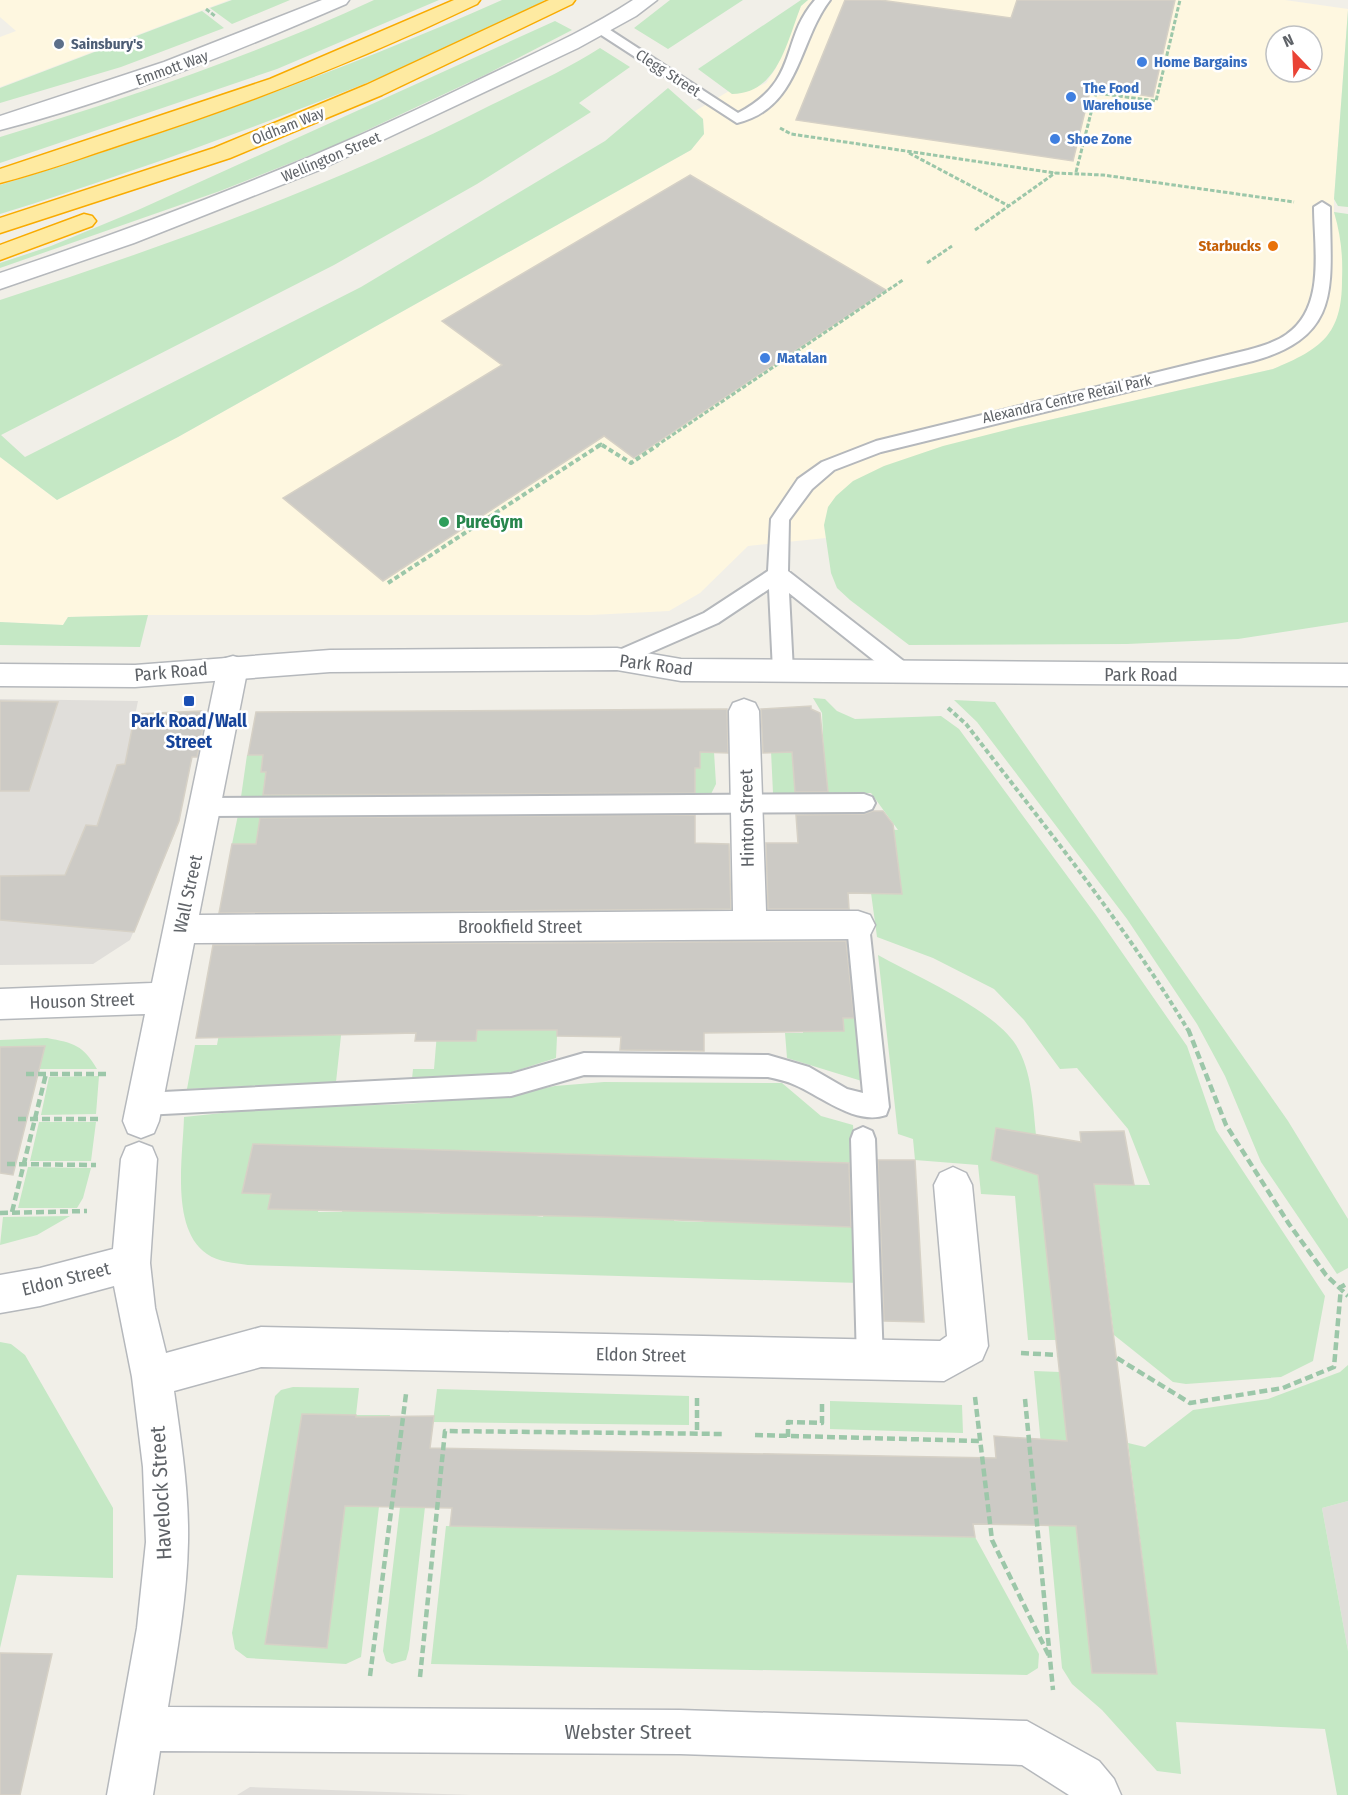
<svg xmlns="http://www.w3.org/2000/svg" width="1348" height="1795" font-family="'Fira Sans Condensed',sans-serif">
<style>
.commercial{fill:#fef7e0;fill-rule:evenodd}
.industrial{fill:#e0deda}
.green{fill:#c5e8c5;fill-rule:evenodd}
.building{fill:#cccac5;stroke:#d6d1c6;stroke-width:1.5}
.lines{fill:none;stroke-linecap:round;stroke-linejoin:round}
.service-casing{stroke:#b5b8bc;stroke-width:4}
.minor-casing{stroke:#b5b8bc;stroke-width:3}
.tertiary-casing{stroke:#b5b8bc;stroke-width:3}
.trunk-casing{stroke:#f9ab00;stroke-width:3}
.path-far2{stroke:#9cc7a9;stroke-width:3;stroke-dasharray:4.5 2;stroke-linecap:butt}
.path-far1{stroke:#9cc7a9;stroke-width:4;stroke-dasharray:5 3;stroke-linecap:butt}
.path{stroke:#9cc7a9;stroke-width:4.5;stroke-dasharray:8 4;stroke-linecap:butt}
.service{fill:#fff;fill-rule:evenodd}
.minor{fill:#fff;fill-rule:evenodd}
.tertiary{fill:#fff;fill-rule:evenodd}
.trunk{fill:#feeaa1;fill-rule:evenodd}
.service-dot{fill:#5c6f8a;stroke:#fff;stroke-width:2}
.shop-dot{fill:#3f7fe0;stroke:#fff;stroke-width:2}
.food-dot{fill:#e8710a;stroke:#fff;stroke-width:2}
.leisure-dot{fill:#2e9e5b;stroke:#fff;stroke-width:2}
.transit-dot{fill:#1a4fb4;stroke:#fff;stroke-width:2}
.labels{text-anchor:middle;stroke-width:5;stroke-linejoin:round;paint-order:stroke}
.far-service-label{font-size:15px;font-weight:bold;fill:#4e5e75;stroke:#fff;text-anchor:start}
.far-shop-label{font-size:15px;font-weight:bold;fill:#366cbe;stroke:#fff;text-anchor:start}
.far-street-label{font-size:15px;fill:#5f6368;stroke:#fff}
.far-food-label{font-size:15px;font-weight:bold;fill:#c56008;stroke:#fff;text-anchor:end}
.leisure-label{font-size:18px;font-weight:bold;fill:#27864d;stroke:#fff;text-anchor:start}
.street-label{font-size:18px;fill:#5f6368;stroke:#fff}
.transit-label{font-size:18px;font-weight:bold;fill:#164399;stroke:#fff}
.near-street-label{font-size:21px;fill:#5f6368;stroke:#fff}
</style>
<rect width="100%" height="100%" fill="#f1efe8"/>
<path class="commercial" d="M0,0H229L0,87V37L16,31L0,17Z
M808,0H1285L1348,9L1334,199V212L1343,242L1342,305L1337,323L1326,338L1305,356L1273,369L1018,427L824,525L826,538L748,546L700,593L669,611L591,615H148L68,617L63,625L0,622V457L57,500L178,437L691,150L704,134L703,119L695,111L729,91L732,94L750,90L766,83L776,68L801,6ZM1276,36H1312V72H1276Z"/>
<path class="industrial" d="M0,699L138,701L125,764L117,765L103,809L177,819L175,833L130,940L93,964L0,965Z
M1348,1501V1651L1322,1508Z
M250,1787L471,1795H237Z"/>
<path class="green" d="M232,0H290L232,24L210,8Z
M374,0H439L277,69L0,163V137C128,98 253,56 374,0Z
M502,0H545C460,47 369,83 279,117C187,152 94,185 0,214V185C171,132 338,73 502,0Z
M670,0H743L668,49L634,28Z
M801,0H808L801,6C787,41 778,94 732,94L698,69Z
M1348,10V207L1338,206L1334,199Z
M202,11L224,28L121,67L0,103V88Z
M555,21L572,30L487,74L331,147L220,191L0,268V263L51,246L138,210Z
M600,48L630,67L579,103L591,112L477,184L334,265L1,435L25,457L361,287L605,141L668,88L703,119L704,134L691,150L178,437L57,500L0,457V300C167,246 335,185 491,105C527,87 566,70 600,48Z
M1334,212L1348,214V622L1238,639L1127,644L909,645L850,600L837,588L831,573L824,525L828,507L836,496L853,481L884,466L943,446L1018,427L1273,369C1321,349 1342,335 1342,280C1343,256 1341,236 1334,212Z
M148,615L140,647L0,645V622L63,625L68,617Z
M813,698L825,699L837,711L855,719L941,716L959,729L1096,915L1187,1046L1216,1130L1325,1296L1313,1361L1281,1377L1186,1384L1173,1382L1114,1335L1096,1198L1056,1340H1028L1015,1196L981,1194L978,1165L915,1160L913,1139L898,1134L878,955C916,976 994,1010 1016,1045C1032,1071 1033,1106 1036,1135L996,1129L991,1160L1067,1184L1150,1185L1128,1129L1077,1068L1060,1069L1024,1020L994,989L933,958L877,937L871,893H902L895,842L882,829L898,830L871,793H773L771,751L795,752L824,758L822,713Z
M954,700L995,702L1288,1121L1348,1219V1268L1337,1274L1261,1162L1225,1076L1197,1024L1127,919L977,722Z
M450,752L445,796L241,797L247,755H263L261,772Z
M582,752L695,779V768H700V752H714L716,784L711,794L580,795Z
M309,814L305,844H232L238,815Z
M558,1015L556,1058L496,1077L412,1079L413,1069H434L437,1033L453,1041H476L478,1016Z
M222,1017H343L336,1082L187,1089L195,1045H217Z
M803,1018L823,1032L843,1031V1018H858L865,1082L787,1058L785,1033H803Z
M47,1038C74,1043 83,1045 97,1069H39L45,1046L0,1047V1040Z
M99,1076L96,1114L41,1115L49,1077Z
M604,1082L782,1083L821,1116L853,1125L856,1163L253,1144L242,1193L271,1194L269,1209L294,1210L296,1198L320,1199L318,1212H342L345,1199L370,1200L368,1211L389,1212L391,1199L420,1201V1213L440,1214L441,1202L543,1217L545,1205L569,1217L674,1210V1221L704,1222L705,1209L723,1222L753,1223L830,1213L831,1227H858L860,1283L248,1265C235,1263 218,1262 207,1254C170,1229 183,1156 184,1117L261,1109L406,1104L505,1096L555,1086Z
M39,1122H96L91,1161H30Z
M28,1167L91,1168L83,1198L77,1208H18Z
M70,1216L37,1235L0,1245L3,1217Z
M0,1342L11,1344L25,1355L113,1508V1578L17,1575L0,1648Z
M1348,1365V1501L1322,1508L1348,1651V1795H1337L1325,1729L1176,1722L1181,1774L1157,1771L1102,1710L1072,1684L1062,1668L1034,1371L1060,1372L1092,1672L1157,1674L1128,1443L1145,1447L1193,1410L1268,1399L1340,1372Z
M293,1387L359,1388L356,1415H390L361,1657L346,1664L247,1658L235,1649L232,1633L275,1396L281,1390ZM302,1414L356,1415L327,1648L265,1644Z
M437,1389L689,1396V1425L433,1422Z
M830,1401L962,1405L963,1433L830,1429Z
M400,1507H425L409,1649L406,1660L392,1664L386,1661L383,1651Z
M446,1526L975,1537L1039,1654L1038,1668L1027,1675L431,1664Z"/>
<path class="building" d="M845,0H880L1011,18L1017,0H1175L1153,97L1091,87L1073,161L796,120Z
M690,175L886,290L634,458L604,436L383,581L283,498L502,365L442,321Z
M0,701L58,702L29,791H0Z
M811,706V709L820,713L828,792H795L792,752L763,753L761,709Z
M727,709L728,753L700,752V768H695V793L263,795L266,772H261L263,755H248L256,712Z
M201,711L206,713L197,757H192L179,821L134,932L0,920V876L65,875L86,825L97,826L117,765L125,764L135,714Z
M873,811H883L893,824L902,894L848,893L849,909H768L766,843H798L796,815L864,814Z
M695,815V843L729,844L731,909L219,913L232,844H256L260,818Z
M846,941L854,1018H843L844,1031L704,1033V1051L620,1050L621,1037L557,1036V1030H477L476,1041H415L416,1033L196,1038L213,945Z
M45,1046L13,1175L0,1173V1047Z
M996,1128L1081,1142L1080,1132L1124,1131L1134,1185L1094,1184L1157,1674L1092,1673L1076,1526L973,1524L975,1537L450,1526L452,1508L345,1506L327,1648L265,1644L302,1414L356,1415V1417L434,1416L430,1448L996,1458L994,1436L1067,1441L1038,1175L991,1160Z
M253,1144L849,1163L851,1227L601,1217L268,1209L271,1194L242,1193Z
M878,1160H915L924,1322L884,1321Z
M0,1653L52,1654L20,1795H0Z"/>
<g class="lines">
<g class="service-casing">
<path id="service" d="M815,0H830C798,42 800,108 737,123L592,29L599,25L604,26L738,113C801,80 779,41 815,0Z
M1322,202L1330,207C1330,284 1344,336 1253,361L881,452L834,470L812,489L789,520L788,571L910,666L913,672L910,678L903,680L896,678L789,593L793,671L790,676L783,679L776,676L773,671L769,589L718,623L624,664L617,667L610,664L607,659L610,654L704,613L768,571L771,519L798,479L822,462L876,441L1248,350C1262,346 1276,342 1287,334C1326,307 1314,247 1314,207Z
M864,794L872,797L875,803L872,809L864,812L206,816L198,813L195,807L198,801L206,798Z
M858,915L866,918L869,925L889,1107L886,1115C856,1126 821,1096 795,1085C787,1081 777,1079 768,1077L584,1075L511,1096L144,1115L135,1112L132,1104L135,1096L144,1093L511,1074L584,1053L768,1055L809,1067L847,1089L863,1093L847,925L850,918Z
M863,1127L872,1131L875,1139L883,1361L880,1371L870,1374L860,1371L857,1361L851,1139L854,1131Z"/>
</g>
<g class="minor-casing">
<path id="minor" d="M322,0H349L346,4C235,52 117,100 0,130V116L164,62Z
M633,0H657L636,16L578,48L319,170L134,243L0,289V273C160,220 316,159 468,85C523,58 581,34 633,0Z
M233,656L244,659L248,667L199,915L733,911L729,711L733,703L744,699L755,703L759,711L766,911H858L870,915L875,925L870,935L858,939L194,943L159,1121L154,1133L141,1138L128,1133L123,1121L145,1014L0,1019V989L152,983L218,667L222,659Z
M139,1142L152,1147L157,1159L150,1263L155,1308L166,1353L261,1327L940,1341L947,1336L934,1185L940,1173L953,1167L966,1173L972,1185L988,1346L982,1360L944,1381L261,1367L174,1391C181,1441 189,1492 188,1542C187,1597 177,1652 168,1707L680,1710L1027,1721L1099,1761L1114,1779L1121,1795H1069L1022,1765L680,1754L160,1751L153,1795H107L137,1628L146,1542L143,1467L132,1377L114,1286L40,1306L0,1313V1275L40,1268L113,1249L121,1159L126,1147Z"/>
</g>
<g class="tertiary-casing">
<path id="tertiary" d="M617,648L681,659L1348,664V686L681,681L617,670L330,672L135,687L0,686V664L135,665L330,650Z"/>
</g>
<g class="trunk-casing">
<path id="trunk" d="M454,0H480L477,4C363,59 247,104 126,143C84,157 43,172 0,183V169L270,79Z
M549,0H575L572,4L382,95L230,158L0,233V218L214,148L366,85Z
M84,214L92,216L96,221L92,226L0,260V245Z"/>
</g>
<path class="path-far2" d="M206,9L215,16
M780,128L791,134L1055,173L1103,175L1294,202
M909,153L1009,206
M1076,172L1096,93L1156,101L1180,0
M975,230L1055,173
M927,263L952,246
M598,446L601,444L604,446
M656,446L903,280"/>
<path class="path-far1" d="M602,445L631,463L658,445
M388,583L600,445
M948,708L966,724C1043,824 1123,922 1188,1030"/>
<path class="path" d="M1188,1029L1226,1125L1289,1224L1326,1275L1348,1296
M26,1074H108
M18,1119H100
M7,1164L96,1165
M12,1212L46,1074
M0,1213L87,1211
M1021,1353L1057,1355
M1117,1358L1190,1403L1283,1388L1334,1367L1341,1287L1348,1283
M975,1397L992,1540L1049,1656
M697,1398V1434
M1025,1399L1053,1690
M755,1435L980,1441
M788,1437V1422L822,1423V1400
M370,1676L406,1394
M420,1677L445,1431L725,1434"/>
<use href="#service" class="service"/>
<use href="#minor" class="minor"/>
<use href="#tertiary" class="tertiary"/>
<use href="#trunk" class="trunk"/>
</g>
<circle class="service-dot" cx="59" cy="44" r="6"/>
<g class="shop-dot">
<circle cx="1142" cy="62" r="6"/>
<circle cx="1071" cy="97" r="6"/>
<circle cx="1055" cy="139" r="6"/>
<circle cx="765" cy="358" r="6"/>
</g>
<circle class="food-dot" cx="1273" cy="246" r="6"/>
<circle class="leisure-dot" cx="444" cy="522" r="6"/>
<rect class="transit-dot" x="183" y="695" width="12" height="12" rx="3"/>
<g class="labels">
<g class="far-service-label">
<text x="71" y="49">Sainsbury's</text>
</g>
<g class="far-shop-label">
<text x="1154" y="67">Home Bargains</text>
<text x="1083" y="93">The Food<tspan x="1083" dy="17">Warehouse</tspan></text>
<text x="1067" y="144">Shoe Zone</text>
<text x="777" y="363">Matalan</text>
</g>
<g class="far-street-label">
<text transform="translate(172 68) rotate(-20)" y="5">Emmott Way</text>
<text transform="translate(668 73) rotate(33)" y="5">Clegg Street</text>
<text transform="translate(288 126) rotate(-22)" y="5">Oldham Way</text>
<text transform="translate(331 157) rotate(-23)" y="5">Wellington Street</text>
<text transform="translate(1067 399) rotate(-13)" y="5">Alexandra Centre Retail Park</text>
</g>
<g class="far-food-label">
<text x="1261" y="251">Starbucks</text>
</g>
<g class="leisure-label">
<text x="456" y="528">PureGym</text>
</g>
<g class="street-label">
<text transform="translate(656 665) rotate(7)" y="6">Park Road</text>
<text transform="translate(171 672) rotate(-5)" y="6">Park Road</text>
<text x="1141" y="681">Park Road</text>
<text transform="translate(747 818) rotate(-91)" y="6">Hinton Street</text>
<text transform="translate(188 894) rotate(-78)" y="6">Wall Street</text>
<text x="520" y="933">Brookfield Street</text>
<text transform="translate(82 1001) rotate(-2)" y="6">Houson Street</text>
<text transform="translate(66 1279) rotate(-14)" y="6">Eldon Street</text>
<text transform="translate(641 1355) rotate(1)" y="6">Eldon Street</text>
</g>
<g class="transit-label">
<text x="189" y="727">Park Road/Wall<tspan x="189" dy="21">Street</tspan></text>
</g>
<g class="near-street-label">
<text transform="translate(161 1493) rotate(-93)" y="7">Havelock Street</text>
<text x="628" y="1739">Webster Street</text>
</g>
</g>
<g transform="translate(1294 54) rotate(337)"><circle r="28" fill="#ffffff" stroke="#bfc1c3" stroke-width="1.5"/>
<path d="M0-4.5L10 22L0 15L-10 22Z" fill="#ea4335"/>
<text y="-9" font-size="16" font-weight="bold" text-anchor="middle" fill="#5f6368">N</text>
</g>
</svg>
